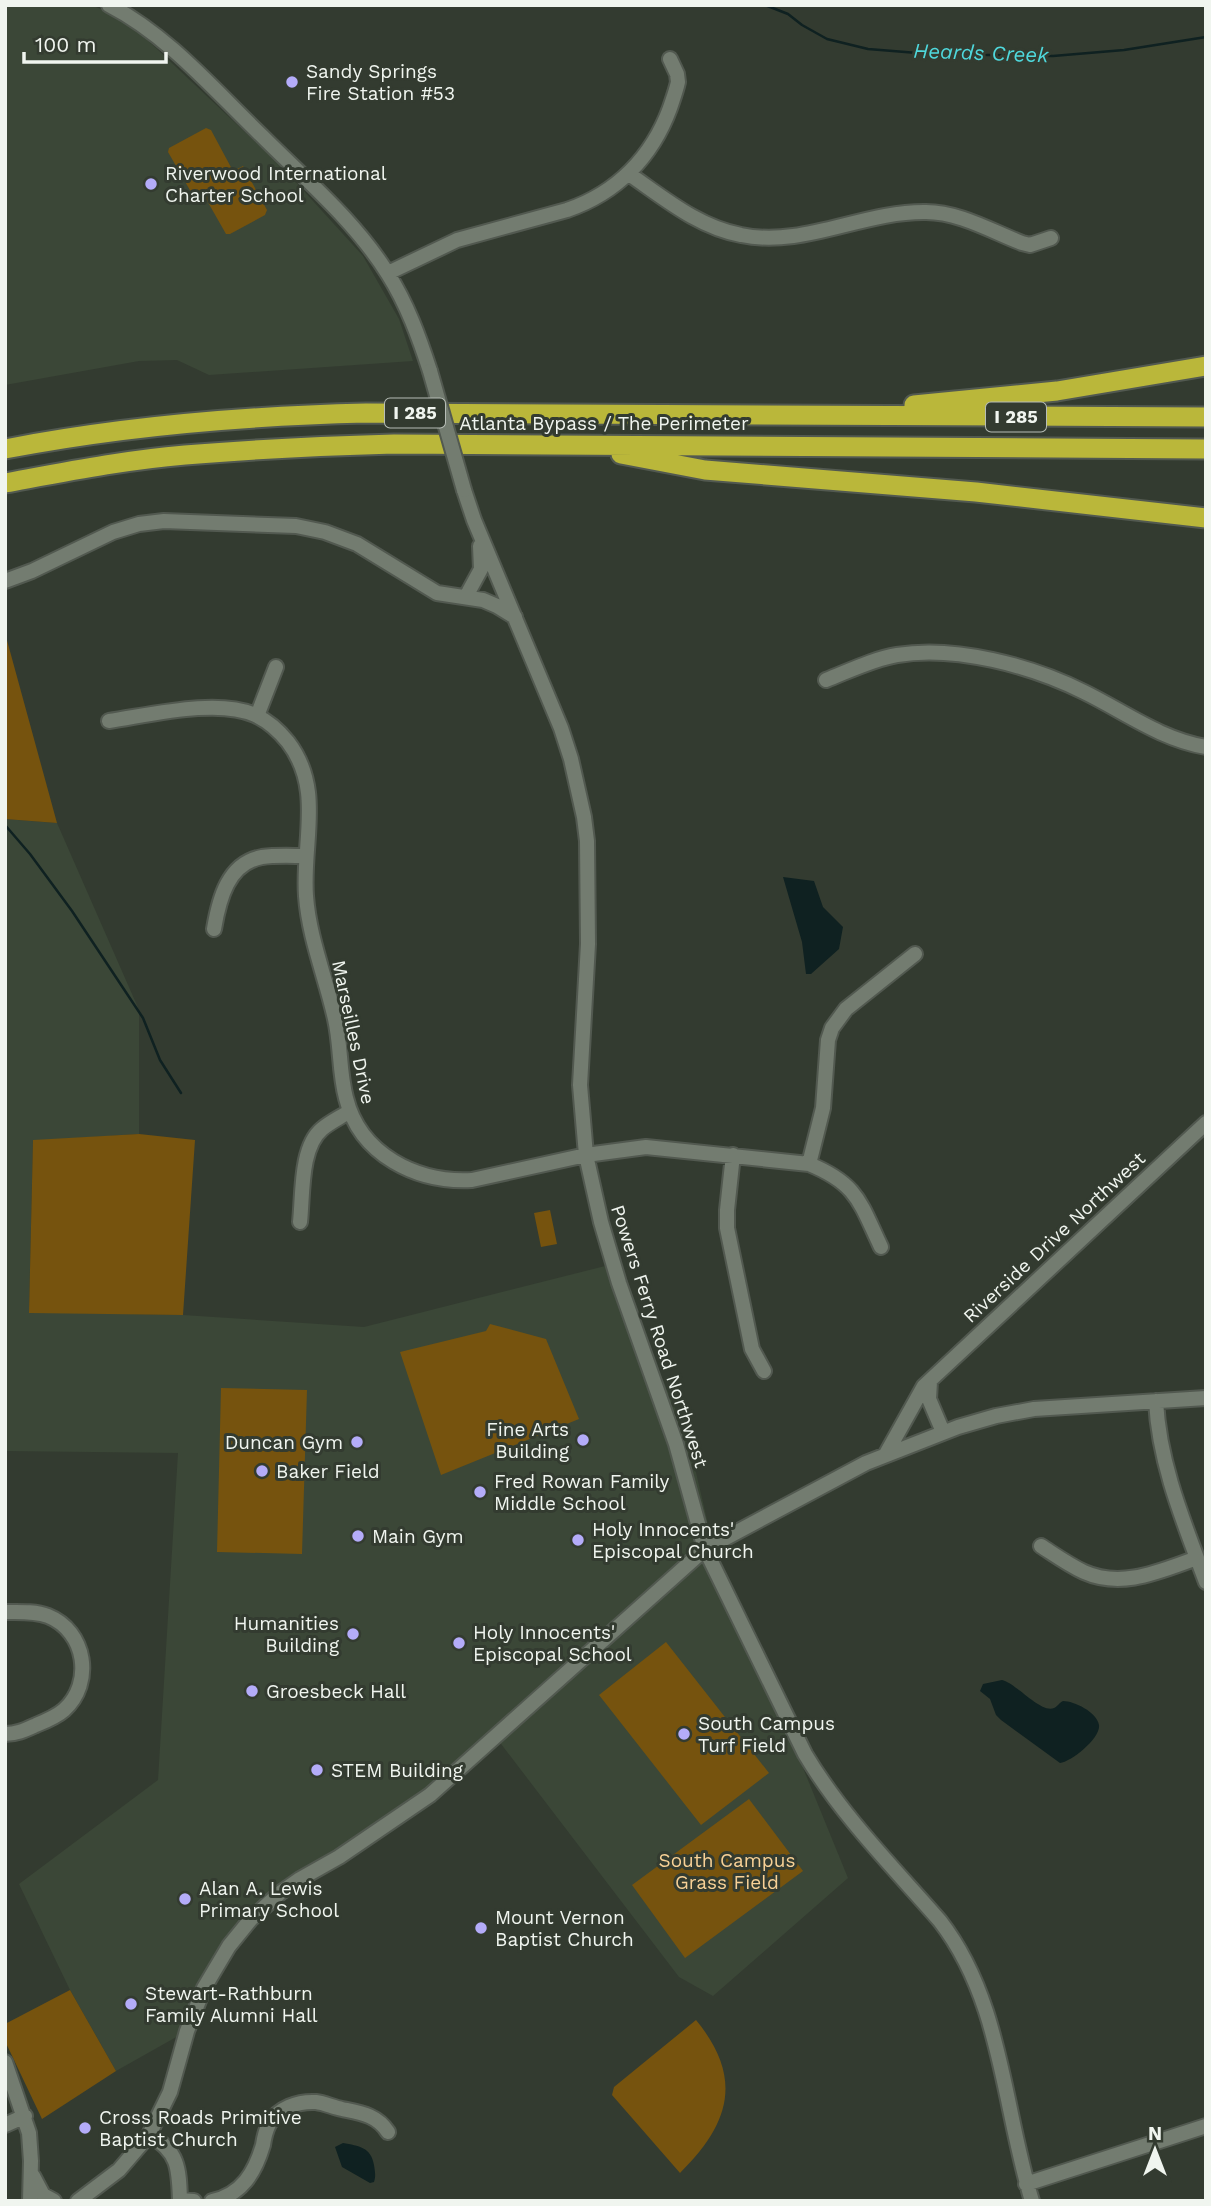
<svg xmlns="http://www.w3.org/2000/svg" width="1211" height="2206" font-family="'Work Sans',sans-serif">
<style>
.built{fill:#3b4737}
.green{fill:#76530e}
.water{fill:#0f2121}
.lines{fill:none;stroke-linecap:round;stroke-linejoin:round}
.stream{stroke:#0f2121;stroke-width:2.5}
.minor-casing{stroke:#525950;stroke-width:18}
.highway-casing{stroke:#525950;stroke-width:23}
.minor{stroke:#737c70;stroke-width:14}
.highway{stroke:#bab73a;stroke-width:19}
.minor-bridge-casing{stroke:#525950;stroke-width:18;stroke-linecap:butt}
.minor-bridge{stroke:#737c70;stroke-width:14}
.poi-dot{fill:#b4acf9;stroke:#333b30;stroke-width:2.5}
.labels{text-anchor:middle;stroke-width:6;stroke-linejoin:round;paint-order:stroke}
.shield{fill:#333b30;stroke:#b7bdb6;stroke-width:2}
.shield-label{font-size:18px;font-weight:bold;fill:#f0f5ef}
.poi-label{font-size:19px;fill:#f0f5ef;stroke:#333b30;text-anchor:start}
.street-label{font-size:19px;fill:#f0f5ef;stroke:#333b30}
.park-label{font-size:19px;fill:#f8d196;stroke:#333b30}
.water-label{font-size:21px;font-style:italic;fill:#4fd8dc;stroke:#333b30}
</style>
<rect width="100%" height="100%" fill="#333b30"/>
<path class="built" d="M5,5H91L121,17L139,32L283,168L363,256L399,319L413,361L209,375L177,360L139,361L5,385Z
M5,819L57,823L139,1010V1134L33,1141L29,1312L183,1315L364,1327L613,1264L688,1438L714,1550L848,1878L713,1996L679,1977L495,1736L339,1857L259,1901L216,1962L187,2031L116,2071L70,1990L19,1884L158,1780L178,1453L5,1451Z"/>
<path class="green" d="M206,128L211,130L233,171L243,166L267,210L265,215L230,234H226L201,190L196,193L191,192L168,152L169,148Z
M5,633L57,823L5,819Z
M139,1134L195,1140L183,1315L29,1313L33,1140Z
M550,1210L557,1244L541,1247L534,1213Z
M490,1324L546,1339L579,1419L441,1475L400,1352L486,1331Z
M221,1388L307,1390L302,1554L217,1552Z
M666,1642L769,1773L701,1825L599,1695Z
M749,1799L803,1871L685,1958L632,1885Z
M70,1990L116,2071L42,2119L5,2041V2024Z
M696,2020C743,2077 731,2123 680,2173L612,2095L614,2087Z"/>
<path class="water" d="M783,877L814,881L823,907L843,927L839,949L811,974H806L802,942Z
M1002,1680C1016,1683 1041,1714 1054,1708C1057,1707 1059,1703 1063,1701C1074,1701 1097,1712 1099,1725C1101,1738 1071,1762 1060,1763L1001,1720L996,1715L990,1699L980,1691L983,1684Z
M343,2143C359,2146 371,2147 374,2165C375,2172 376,2176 374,2182L370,2183L342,2167L335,2147Z"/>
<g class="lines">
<path class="stream" d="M765,5L788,14L802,25L827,39L868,49L930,54L1053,56L1124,50L1206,37
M5,825L30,854L72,911L143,1018L160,1060L181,1093"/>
<g class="minor-casing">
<path id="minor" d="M109,5C169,36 214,90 262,136C306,180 355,221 388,274C407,304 419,337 430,371
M629,174C664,198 698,227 741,235C803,248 863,211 926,212C959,212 991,231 1022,243L1030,245L1051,238
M388,273L457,240L567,210C617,193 652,157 670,108C673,99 676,91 678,82L677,74L670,59
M464,490L474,520L561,728L571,759L584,817L587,841L588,944L580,1085L586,1155L601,1222L619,1283L676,1444L705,1549L805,1754C842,1816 893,1867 940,1921C1002,2001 1003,2107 1032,2201
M5,581L32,571L113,532L139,524L164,521L296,526L325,532L357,544L437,593L483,600L497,606L515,617
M469,591L481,569L480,546
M826,680C849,671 873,659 897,655C955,645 1032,666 1084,692C1125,712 1160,739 1206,747
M257,716L276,667
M109,721C150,715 218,698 255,715C268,721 280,732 288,742C324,789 302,842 306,896C309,938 326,978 335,1019C341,1045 339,1072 346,1098C360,1155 417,1183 472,1180L586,1155L646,1147L809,1164C858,1184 860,1203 881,1247
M214,929C219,899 228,863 262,857C276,855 292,856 306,856
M733,1155L727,1210V1228L752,1349L764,1371
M809,1164L823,1108L828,1040L832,1028L846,1009L915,954
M300,1222C303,1195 300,1147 322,1129C330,1122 341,1117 350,1111
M930,1381L929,1399L943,1432
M1156,1401C1159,1464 1184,1523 1206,1582
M886,1454L924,1386L1206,1123
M1041,1546C1055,1555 1069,1565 1084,1572C1122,1589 1160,1571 1197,1558
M5,1612C19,1612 35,1611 48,1616C86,1631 94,1683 64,1710C56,1717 46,1721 36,1725C25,1730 17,1734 5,1734
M5,2062L29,2133L31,2161L30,2201
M5,2125L25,2116
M149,2135C179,2151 179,2169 180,2201
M33,2176L43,2195L54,2201
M1026,2184L1206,2126
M180,2200L194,2201
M78,2201L119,2170L149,2135L170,2092L187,2031L204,1988L229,1946L251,1919L280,1893L300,1879L339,1857L430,1795L705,1549L866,1463L958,1427L996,1416L1034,1409L1206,1398
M212,2201C242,2195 255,2172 263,2145C264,2138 266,2130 269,2124C278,2108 298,2101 316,2102C324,2103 333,2107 342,2109C361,2113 377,2115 388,2132"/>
</g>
<g class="highway-casing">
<path id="highway" d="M914,405L1057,391L1206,366
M5,449C124,426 245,416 366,413L1206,417
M621,454L705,470L976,492L1206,518
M5,483C65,472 125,460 185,455C255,449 324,446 394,444L1206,449"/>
</g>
<use href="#minor" class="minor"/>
<use href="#highway" class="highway"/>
<g class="minor-bridge-casing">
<path id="minor-bridge" d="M430,371L464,490"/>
</g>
<use href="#minor-bridge" class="minor-bridge"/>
</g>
<g class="poi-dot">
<circle cx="292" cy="82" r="7"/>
<circle cx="151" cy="184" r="7"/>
<circle cx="583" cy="1440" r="7"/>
<circle cx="357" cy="1442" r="7"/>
<circle cx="262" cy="1471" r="7"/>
<circle cx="480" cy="1492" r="7"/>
<circle cx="358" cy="1536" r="7"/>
<circle cx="578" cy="1540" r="7"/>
<circle cx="353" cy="1634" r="7"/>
<circle cx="459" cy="1643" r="7"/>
<circle cx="252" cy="1691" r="7"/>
<circle cx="684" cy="1734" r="7"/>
<circle cx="317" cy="1770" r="7"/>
<circle cx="185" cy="1899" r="7"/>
<circle cx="481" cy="1928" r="7"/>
<circle cx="131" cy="2004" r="7"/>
<circle cx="85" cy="2128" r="7"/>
</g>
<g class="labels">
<g class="shield">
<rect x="385" y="398.5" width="60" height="29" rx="5"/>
<rect x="986" y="402.5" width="60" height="29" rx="5"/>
</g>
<g class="shield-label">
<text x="415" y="419">I 285</text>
<text x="1016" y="423">I 285</text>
</g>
<g class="poi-label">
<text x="306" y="78">Sandy Springs<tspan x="306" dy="22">Fire Station #53</tspan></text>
<text x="165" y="180">Riverwood International<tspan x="165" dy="22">Charter School</tspan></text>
<text x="569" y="1436" text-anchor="end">Fine Arts<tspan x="569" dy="22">Building</tspan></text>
<text x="343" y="1449" text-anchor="end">Duncan Gym</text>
<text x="276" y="1478">Baker Field</text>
<text x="494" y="1488">Fred Rowan Family<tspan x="494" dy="22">Middle School</tspan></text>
<text x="592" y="1536">Holy Innocents'<tspan x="592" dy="22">Episcopal Church</tspan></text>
<text x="372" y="1543">Main Gym</text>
<text x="339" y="1630" text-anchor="end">Humanities<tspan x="339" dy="22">Building</tspan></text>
<text x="473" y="1639">Holy Innocents'<tspan x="473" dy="22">Episcopal School</tspan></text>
<text x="266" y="1698">Groesbeck Hall</text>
<text x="698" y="1730">South Campus<tspan x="698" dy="22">Turf Field</tspan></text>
<text x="331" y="1777">STEM Building</text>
<text x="199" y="1895">Alan A. Lewis<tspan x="199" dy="22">Primary School</tspan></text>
<text x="495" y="1924">Mount Vernon<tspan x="495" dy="22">Baptist Church</tspan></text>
<text x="145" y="2000">Stewart-Rathburn<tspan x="145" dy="22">Family Alumni Hall</tspan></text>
<text x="99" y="2124">Cross Roads Primitive<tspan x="99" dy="22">Baptist Church</tspan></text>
</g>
<g class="street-label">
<text x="604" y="430">Atlanta Bypass / The Perimeter</text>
<text transform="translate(354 1032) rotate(78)" y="7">Marseilles Drive</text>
<text transform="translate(1054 1237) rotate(-43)" y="7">Riverside Drive Northwest</text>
<text transform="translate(660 1336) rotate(72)" y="7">Powers Ferry Road Northwest</text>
</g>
<g class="park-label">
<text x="727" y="1867">South Campus<tspan x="727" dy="22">Grass Field</tspan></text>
</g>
<g class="water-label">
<text transform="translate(981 53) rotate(2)" y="7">Heards Creek</text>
</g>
</g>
<rect width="1211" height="2206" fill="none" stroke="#f0f5ef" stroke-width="14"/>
<g transform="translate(1155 2150)" stroke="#333b30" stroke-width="5" paint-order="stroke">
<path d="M0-5L12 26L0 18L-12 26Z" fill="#f0f5ef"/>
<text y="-10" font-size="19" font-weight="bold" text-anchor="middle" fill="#f0f5ef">N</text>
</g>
<path d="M24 52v10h142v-10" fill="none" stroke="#f0f5ef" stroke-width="3.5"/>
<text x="35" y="52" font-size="21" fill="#f0f5ef" stroke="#333b30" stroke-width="5" paint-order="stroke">100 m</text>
</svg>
